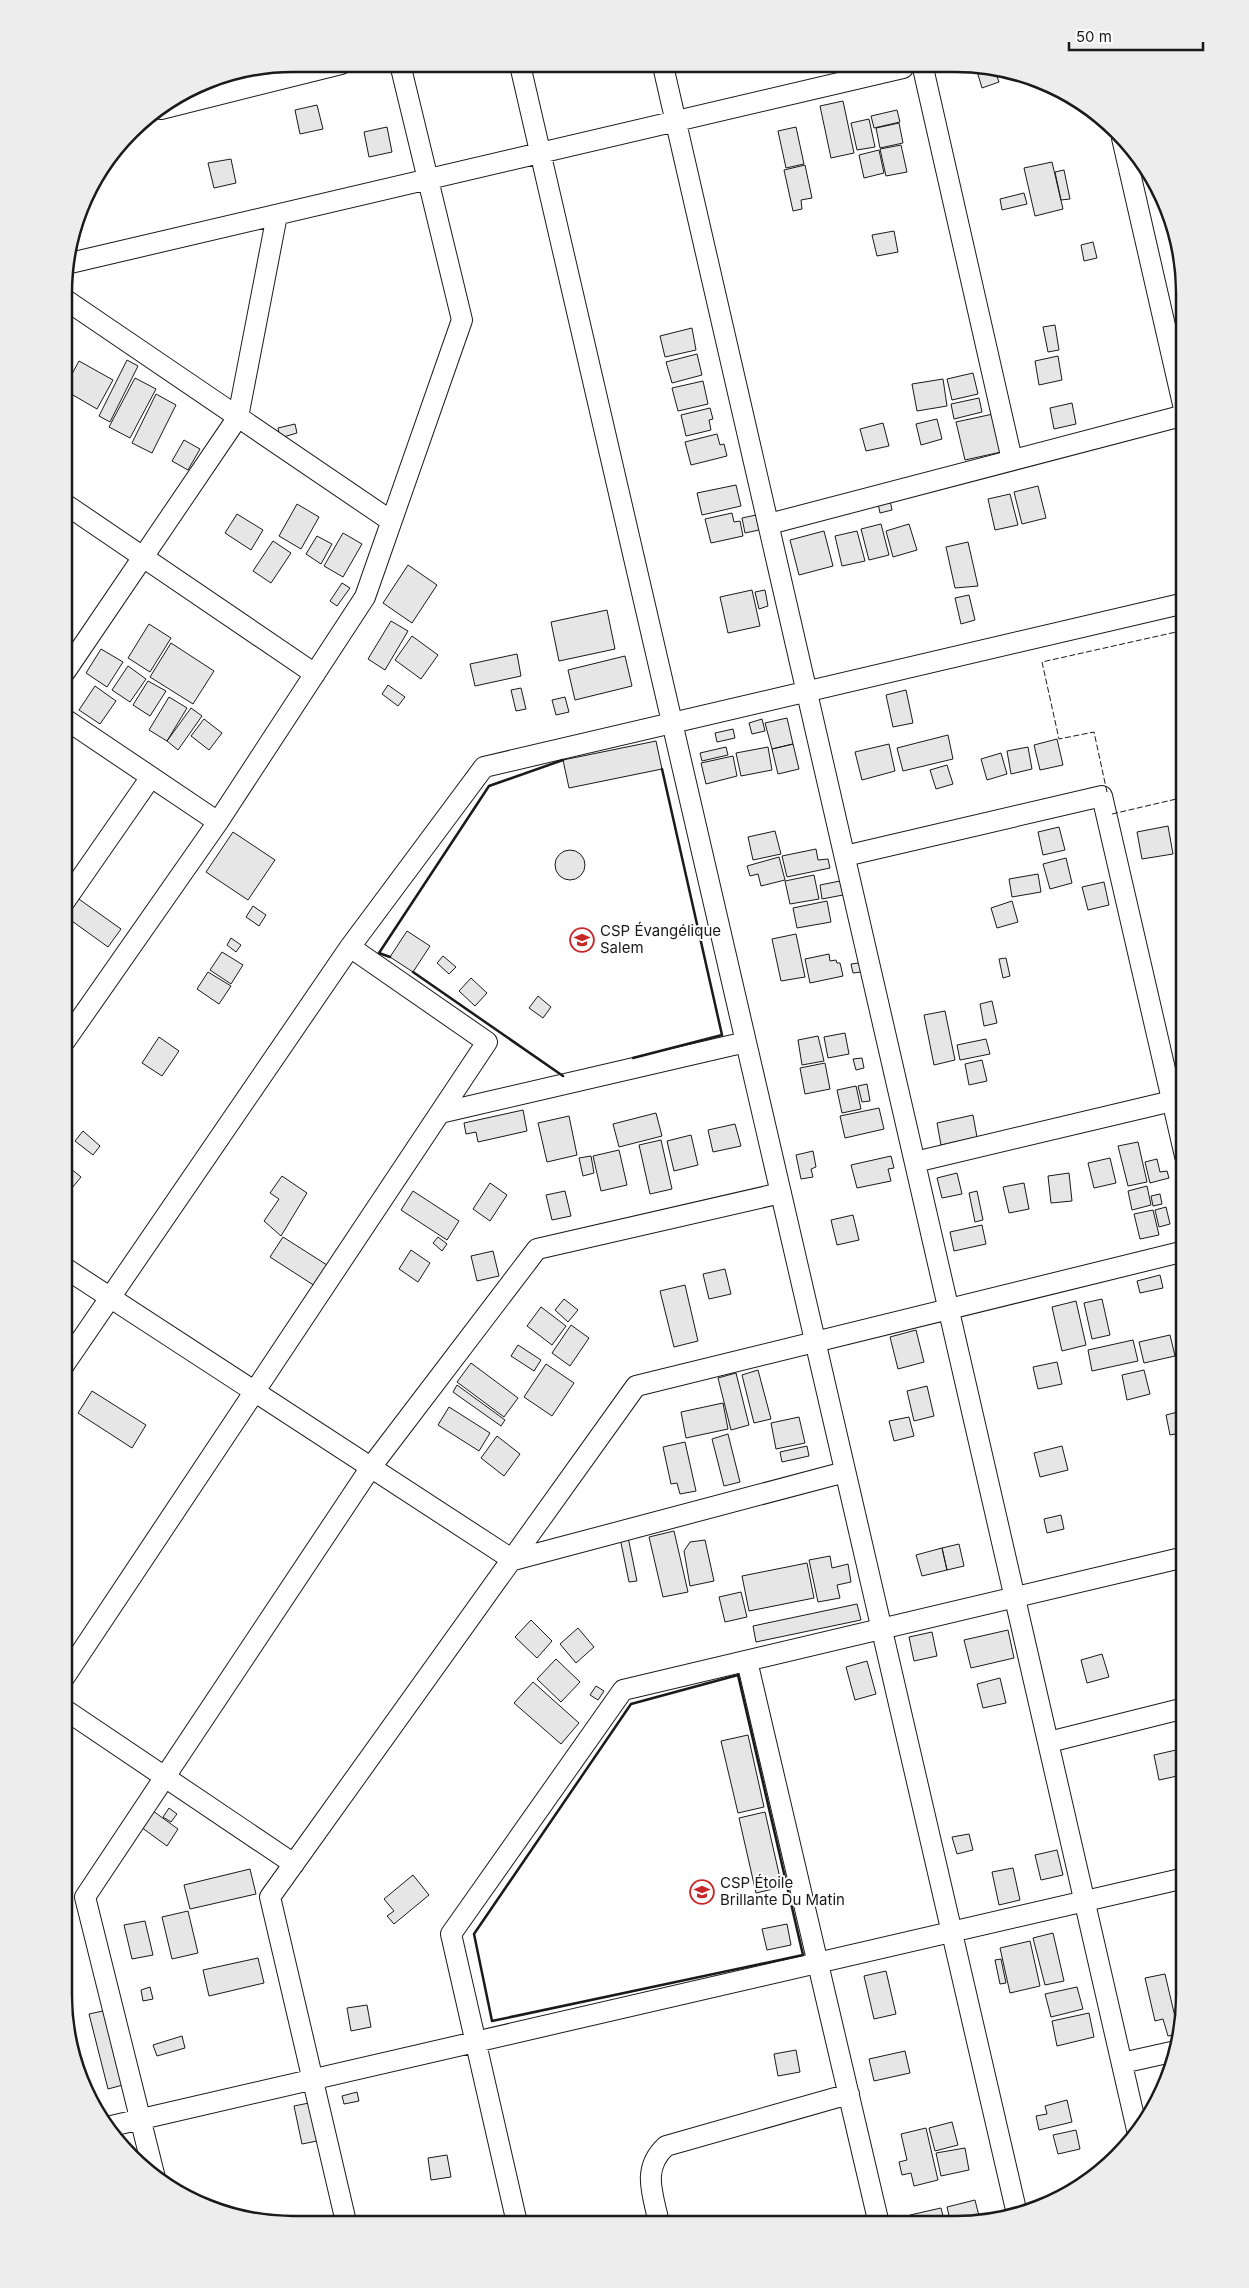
<svg xmlns="http://www.w3.org/2000/svg" width="1249" height="2288" font-family="Inter,sans-serif">
<style>
.building{fill:#e6e6e6;stroke:#1a1a1a}
.lines{fill:none;stroke-linecap:round;stroke-linejoin:round}
.minor-casing{stroke:#1a1a1a;stroke-width:22}
.minor{stroke:#fff;stroke-width:20}
.fence{stroke:#1a1a1a;stroke-width:1;stroke-dasharray:6 2.5;stroke-linecap:butt}
.wall{stroke:#1a1a1a;stroke-width:2.5}
.labels{text-anchor:middle;stroke-width:4;stroke-linejoin:round;paint-order:stroke}
.poi-label{font-size:15px;fill:#1a1a1a;stroke:#fff;text-anchor:start}
.rim{fill:none;stroke:#1a1a1a;stroke-width:2.5}
</style>
<rect width="100%" height="100%" fill="#fff"/>
<path class="building" d="M976,68H994L999,82L982,88Z
M843,101L854,153L831,158L820,106Z
M317,105L323,129L300,134L295,110Z
M897,110L900,122L874,128L871,116Z
M869,119L875,147L857,150L851,123Z
M899,123L903,143L880,148L876,128Z
M387,127L392,152L369,157L364,132Z
M796,127L804,164L786,168L778,131Z
M901,145L907,172L886,176L880,149Z
M879,150L884,173L864,178L859,155Z
M231,159L236,183L214,188L208,163Z
M1052,162L1063,209L1035,216L1024,168Z
M805,165L812,198L801,200L802,209L793,211L784,170Z
M1064,170L1070,199L1061,200L1055,172Z
M1024,193L1027,204L1002,210L1000,199Z
M894,231L898,252L877,256L872,235Z
M1093,242L1097,258L1084,261L1081,245Z
M1055,325L1059,350L1048,352L1043,327Z
M692,328L696,350L665,357L660,336Z
M697,354L702,375L672,383L666,362Z
M1058,356L1062,380L1039,385L1035,361Z
M127,360L138,366L110,422L99,416Z
M79,361L113,380L97,409L66,391V385Z
M973,373L978,394L952,400L947,379Z
M135,378L156,389L130,438L109,427Z
M943,379L947,406L917,411L912,384Z
M703,381L708,404L678,411L672,388Z
M156,394L176,405L152,453L132,443Z
M979,398L982,412L954,419L951,404Z
M1072,403L1076,424L1054,429L1050,408Z
M710,408L713,419L709,420L711,430L686,436L681,415Z
M993,414L1001,452L965,460L956,422Z
M937,419L942,439L921,445L916,424Z
M883,423L889,446L866,451L860,429Z
M295,424L297,433L280,438L278,428Z
M717,434L720,445L724,444L727,456L691,465L685,442Z
M184,440L200,449L188,470L172,461Z
M736,485L741,506L702,515L697,493Z
M1038,486L1046,518L1022,524L1014,492Z
M1010,494L1018,525L995,530L988,499Z
M890,500L892,510L880,513L878,503Z
M297,504L319,517L301,549L279,536Z
M732,513L734,522L740,521L743,536L711,543L705,519Z
M237,514L263,530L251,550L225,533Z
M756,515L759,530L745,533L742,518Z
M881,524L889,555L869,560L861,529Z
M909,524L917,550L893,557L886,531Z
M824,531L833,566L799,575L790,540Z
M857,531L865,561L842,566L835,536Z
M343,533L362,544L343,577L324,566Z
M317,536L332,544L321,564L306,554Z
M273,541L291,553L271,583L253,571Z
M968,542L978,586L955,588L946,547Z
M408,565L437,585L412,623L383,603Z
M342,583L350,588L337,606L330,601Z
M752,590L760,626L728,633L720,597Z
M765,590L768,606L759,609L755,592Z
M969,595L975,620L961,624L955,598Z
M607,610L615,649L559,661L551,622Z
M391,621L408,631L385,670L368,659Z
M149,624L171,638L150,672L128,658Z
M412,636L438,655L421,679L395,660Z
M171,643L214,671L193,704L150,677Z
M101,649L123,662L107,687L86,673Z
M517,654L521,676L475,686L470,664Z
M625,656L632,686L575,700L568,670Z
M128,666L146,679L130,702L112,690Z
M148,681L166,691L150,716L133,705Z
M388,685L405,697L398,706L382,694Z
M95,686L116,701L100,724L79,710Z
M521,688L526,709L516,711L511,690Z
M906,690L913,723L893,727L886,695Z
M169,697L187,708L167,741L149,730Z
M565,697L569,712L556,715L552,700Z
M191,708L202,716L178,750L167,741Z
M787,718L793,744L772,749L765,723Z
M204,719L222,733L209,750L191,736Z
M762,719L765,731L752,734L749,723Z
M733,729L735,738L717,742L715,733Z
M948,735L953,759L903,771L897,748Z
M1057,739L1063,765L1040,770L1034,745Z
M656,741L662,769L569,788L563,760Z
M793,744L799,769L778,774L772,749Z
M889,744L895,771L862,780L855,752Z
M726,747L728,755L702,761L700,753Z
M768,747L772,770L741,776L736,753Z
M1028,747L1032,769L1011,774L1007,751Z
M1001,753L1007,774L987,780L981,759Z
M733,756L737,776L706,784L701,763Z
M947,765L953,784L936,789L930,770Z
M1168,826L1173,854L1142,859L1137,832Z
M1059,827L1065,850L1043,855L1038,832Z
M775,831L781,854L753,860L748,837Z
M233,832L275,860L248,900L206,872Z
M816,849L818,860L828,859L830,868L787,877L782,856Z
M555 865a15 15 0 1 1 30 0a15 15 0 1 1-30 0Z
M779,857L785,880L761,886L758,874L750,876L747,866Z
M1066,858L1072,883L1050,889L1043,864Z
M1038,874L1041,892L1012,897L1009,879Z
M814,875L819,899L790,904L785,881Z
M840,881L843,895L822,899L820,885Z
M1104,882L1109,905L1088,910L1082,887Z
M76,897L121,929L108,947L65,916Z
M827,901L831,922L797,928L793,908Z
M1012,901L1018,922L997,928L991,908Z
M253,906L266,915L259,926L246,917Z
M407,931L430,946L413,972L390,957Z
M796,934L805,977L781,981L772,939Z
M231,938L241,945L236,952L227,945Z
M222,952L243,965L231,984L210,970Z
M829,954L830,961L836,960L837,963H840L843,976L810,983L805,959Z
M443,956L456,967L449,974L437,963Z
M1006,958L1010,976L1003,978L999,959Z
M859,963L861,972L853,973L851,964Z
M208,972L231,986L219,1004L197,989Z
M471,978L487,993L475,1006L459,991Z
M538,996L551,1007L543,1018L529,1008Z
M992,1001L997,1023L984,1026L980,1004Z
M945,1011L955,1060L934,1065L924,1015Z
M845,1033L849,1054L828,1058L824,1037Z
M818,1036L824,1061L802,1065L798,1040Z
M159,1037L179,1051L162,1076L142,1063Z
M986,1039L990,1054L960,1060L957,1045Z
M862,1058L864,1068L856,1070L853,1059Z
M982,1060L987,1081L969,1085L965,1064Z
M825,1063L830,1089L805,1094L800,1068Z
M867,1084L870,1101L862,1102L858,1086Z
M856,1086L861,1109L842,1113L837,1090Z
M879,1108L884,1129L845,1138L840,1116Z
M523,1110L527,1131L478,1142L476,1132L466,1134L464,1123Z
M656,1113L662,1136L619,1147L613,1124Z
M973,1115L977,1137L941,1145L937,1123Z
M569,1116L577,1155L547,1162L538,1123Z
M735,1124L741,1146L713,1152L708,1130Z
M83,1131L100,1146L93,1155L75,1141Z
M691,1135L698,1165L674,1171L667,1141Z
M661,1140L672,1189L650,1194L639,1145Z
M1138,1142L1147,1182L1128,1186L1118,1146Z
M619,1150L627,1185L601,1191L593,1156Z
M813,1151L816,1167L811,1169L813,1177L801,1179L796,1155Z
M591,1156L594,1173L583,1176L579,1158Z
M891,1156L894,1168L888,1169L891,1181L857,1188L851,1165Z
M1110,1158L1116,1183L1094,1188L1088,1163Z
M1157,1159L1160,1172L1167,1171L1169,1178L1150,1183L1145,1162Z
M65,1164L81,1177L72,1188L65,1182Z
M957,1173L962,1194L942,1198L937,1178Z
M1069,1173L1072,1201L1051,1203L1048,1176Z
M282,1176L307,1193L281,1236L264,1221L279,1199L270,1193Z
M490,1183L507,1195L490,1221L473,1209Z
M1024,1183L1029,1209L1009,1213L1003,1187Z
M1147,1186L1151,1205L1132,1210L1128,1191Z
M413,1191L459,1221L447,1240L401,1210Z
M565,1191L571,1216L552,1220L546,1195Z
M977,1191L983,1220L975,1222L969,1193Z
M1160,1194L1162,1204L1153,1206L1151,1196Z
M1166,1207L1170,1224L1159,1227L1155,1210Z
M1153,1210L1159,1235L1140,1239L1134,1214Z
M853,1215L859,1240L837,1245L831,1220Z
M982,1225L986,1244L954,1251L950,1232Z
M283,1237L327,1265L315,1286L270,1257Z
M438,1237L447,1244L442,1251L433,1243Z
M411,1250L430,1263L418,1282L399,1269Z
M493,1251L499,1276L477,1281L471,1256Z
M725,1269L731,1294L709,1299L703,1274Z
M1160,1275L1163,1288L1140,1293L1137,1281Z
M685,1285L698,1341L674,1347L660,1291Z
M564,1299L578,1310L568,1322L555,1310Z
M1102,1299L1110,1335L1092,1339L1084,1303Z
M1076,1301L1086,1345L1062,1351L1052,1307Z
M541,1307L566,1326L552,1345L527,1326Z
M571,1325L589,1338L570,1366L552,1353Z
M916,1330L924,1362L898,1369L890,1337Z
M1170,1335L1175,1356L1144,1363L1139,1342Z
M1133,1340L1138,1361L1092,1371L1088,1350Z
M518,1345L541,1360L534,1371L511,1356Z
M1057,1362L1062,1384L1038,1389L1033,1367Z
M471,1363L518,1398L504,1417L457,1382Z
M546,1364L574,1383L552,1416L524,1397Z
M758,1370L771,1419L754,1423L742,1375Z
M1144,1370L1150,1394L1127,1400L1122,1375Z
M736,1373L749,1425L731,1430L718,1378Z
M457,1385L505,1420L501,1426L453,1392Z
M927,1386L934,1416L914,1421L907,1391Z
M92,1391L146,1425L132,1448L78,1413Z
M723,1403L728,1429L686,1438L681,1412Z
M449,1407L490,1433L479,1451L438,1425Z
M1185,1410V1432L1170,1435L1166,1415Z
M799,1417L805,1443L776,1449L771,1423Z
M909,1417L914,1436L894,1441L889,1421Z
M728,1434L740,1482L724,1486L712,1439Z
M497,1436L520,1454L504,1476L481,1458Z
M685,1442L696,1491L680,1494L677,1483L671,1484L663,1447Z
M807,1446L809,1456L782,1462L780,1452Z
M1062,1446L1068,1470L1040,1477L1034,1453Z
M1185,1451V1476L1183,1477L1178,1452Z
M1061,1515L1064,1529L1047,1533L1044,1519Z
M674,1531L688,1592L663,1597L649,1537Z
M628,1537L637,1581L629,1582L620,1538Z
M705,1540L714,1581L690,1586L684,1551L690,1542Z
M959,1544L964,1566L947,1570L942,1548Z
M942,1548L947,1570L922,1576L916,1555Z
M830,1556L832,1568L848,1564L851,1582L837,1585L840,1598L818,1602L809,1560Z
M807,1563L814,1598L749,1611L742,1576Z
M741,1592L747,1617L725,1622L719,1597Z
M857,1604L861,1620L756,1642L753,1626Z
M531,1620L552,1641L537,1658L515,1637Z
M578,1628L594,1647L576,1663L560,1644Z
M1008,1630L1014,1658L971,1668L964,1640Z
M932,1632L937,1656L914,1661L909,1637Z
M1102,1654L1109,1677L1087,1683L1081,1660Z
M556,1659L580,1682L561,1702L537,1679Z
M867,1661L876,1694L855,1700L846,1667Z
M1000,1678L1006,1703L983,1708L977,1684Z
M533,1682L579,1723L561,1744L514,1703Z
M596,1686L604,1691L598,1700L590,1695Z
M748,1735L764,1807L738,1813L721,1741Z
M1176,1750L1182,1775L1159,1780L1154,1755Z
M169,1808L177,1814L171,1822L163,1817Z
M153,1811L178,1829L167,1846L141,1827Z
M765,1812L782,1887L756,1893L739,1818Z
M969,1834L973,1850L957,1854L952,1837Z
M1057,1850L1063,1875L1041,1880L1035,1855Z
M1013,1868L1020,1900L999,1905L992,1872Z
M250,1869L256,1894L190,1909L184,1885Z
M413,1875L429,1895L394,1924L387,1916L394,1911L384,1899Z
M188,1911L198,1953L172,1959L162,1917Z
M145,1921L153,1955L132,1959L124,1925Z
M787,1924L791,1945L767,1950L762,1929Z
M1053,1933L1064,1981L1045,1985L1033,1938Z
M1030,1941L1040,1986L1010,1993L1000,1948Z
M258,1958L264,1983L209,1996L203,1970Z
M1001,1959L1006,1983L1000,1984L995,1960Z
M886,1971L896,2014L874,2019L864,1976Z
M1165,1974L1179,2034L1168,2036L1163,2019L1155,2021L1145,1978Z
M150,1987L153,1999L143,2001L141,1990Z
M1077,1987L1083,2009L1051,2017L1045,1994Z
M367,2005L371,2027L351,2031L347,2008Z
M112,2009L130,2083L108,2089L89,2014Z
M1089,2013L1094,2037L1057,2046L1052,2021Z
M182,2036L185,2048L157,2056L153,2045Z
M796,2050L800,2072L778,2076L774,2054Z
M905,2051L910,2073L874,2081L869,2059Z
M357,2092L359,2101L344,2104L342,2096Z
M1067,2100L1072,2122L1039,2130L1036,2116L1047,2114L1045,2106Z
M309,2103L317,2141L302,2144L294,2106Z
M952,2122L958,2145L935,2151L929,2128Z
M926,2128L938,2180L914,2186L911,2173L902,2175L899,2162L907,2160L901,2134Z
M1076,2130L1080,2149L1058,2154L1053,2135Z
M965,2148L969,2170L941,2176L936,2153Z
M447,2155L451,2177L431,2180L428,2158Z
M975,2200L980,2220L951,2224L947,2207Z
M941,2208L945,2224H912L910,2215Z"/>
<g class="lines">
<g class="minor-casing">
<path id="minor" d="M520,65L1017,2214
M663,66L1138,2134
M923,68L1012,460
M161,109L341,64
M1122,138L1185,413
M66,264L903,68
M66,300L391,521
M65,504L315,674
M769,524L1185,415
M65,672L238,417L277,215
M65,719L218,822
M845,856L1102,796L1185,1156
M65,901L151,777
M65,1041L218,822L365,597L462,320L400,64
M440,1113L746,1042
M915,1162L1172,1101
M65,1268L513,1560L845,1472
M64,1365L350,947L484,767L1185,603
M747,1661L879,2224
M64,1678L487,1042L350,947
M64,1709L294,1864
M1049,1742L1185,1708
M1122,2063L1176,2051
M107,2127L1185,1878
M155,2178L85,1897L371,1467L537,1249L781,1193
M346,2222L270,1897L636,1386L1185,1251
M517,2223L451,1934L623,1690L1185,1557
M659,2223C653,2194 641,2169 666,2146L849,2094"/>
</g>
<use href="#minor" class="minor"/>
<path class="fence" d="M1107,792L1094,732L1059,739L1042,662L1185,630
M1112,814L1185,797"/>
<path class="wall" d="M390,957L379,953L489,786L563,760
M413,972L563,1076
M633,1058L722,1035L662,769
M64,1328L71,1319L65,1315
M738,1675L803,1955L492,2021L474,1934L631,1704Z"/>
</g>
<defs>
<g id="school-ring" transform="scale(1.25)"><circle r="9.5" fill="#fff" stroke="#c62828" stroke-width="1.5"/><path d="M0-5L7-2L0 1L-7-2ZM-4 1L0 2.5L4 1V4Q0 6-4 4Z" fill="#c62828"/></g>
</defs>
<g fill-rule="evenodd">
<use href="#school-ring" x="582" y="940"/>
<use href="#school-ring" x="702" y="1892"/>
</g>
<g class="labels">
<g class="poi-label">
<text x="600" y="936">CSP Évangélique<tspan x="600" dy="17">Salem</tspan></text>
<text x="720" y="1888">CSP Étoile<tspan x="720" dy="17">Brillante Du Matin</tspan></text>
</g>
</g>
<path d="M0 0H1249V2288H0ZM293 72H955A221 221 0 0 1 1176 293V1995A221 221 0 0 1 955 2216H293A221 221 0 0 1 72 1995V293A221 221 0 0 1 293 72Z" fill="#ededed" fill-rule="evenodd"/>
<path class="rim" d="M293 72H955A221 221 0 0 1 1176 293V1995A221 221 0 0 1 955 2216H293A221 221 0 0 1 72 1995V293A221 221 0 0 1 293 72Z"/>
<path d="M1069 42v8h134v-8" fill="none" stroke="#1a1a1a" stroke-width="2.5"/>
<text x="1076" y="42" font-size="15" fill="#1a1a1a" stroke="#ffffff" stroke-width="4" paint-order="stroke">50 m</text>
</svg>
